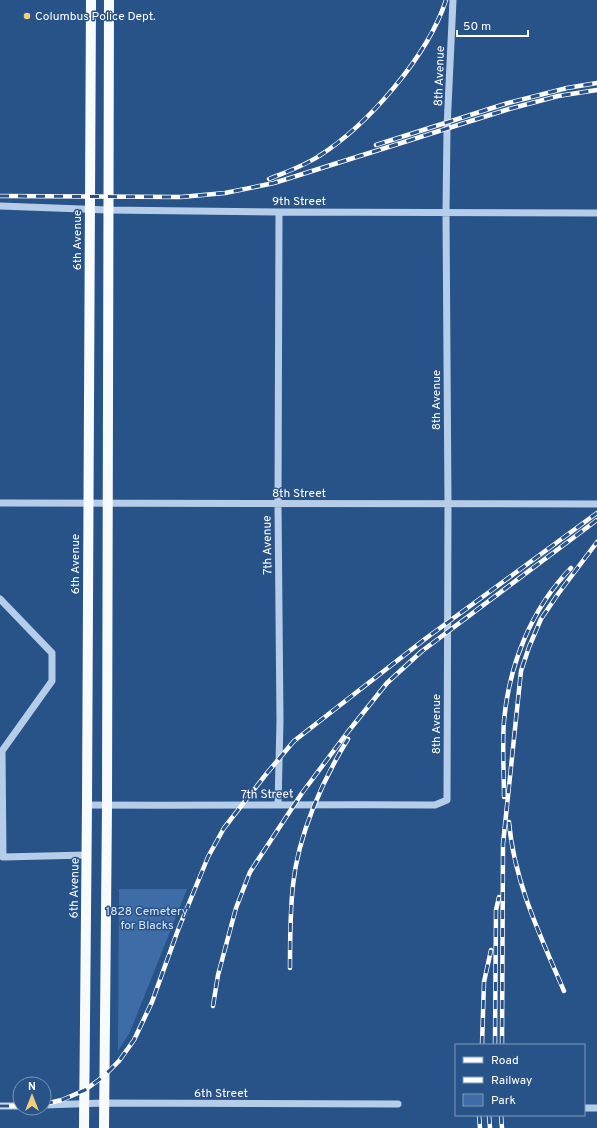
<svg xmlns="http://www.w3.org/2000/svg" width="597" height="1128" font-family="Overpass,sans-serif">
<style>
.green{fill:#3d6ca6}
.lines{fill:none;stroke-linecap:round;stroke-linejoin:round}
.minor{stroke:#b6cde9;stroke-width:7}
.major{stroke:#f8fbfe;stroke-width:10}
.rail-casing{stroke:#fff;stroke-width:4.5}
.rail{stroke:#285389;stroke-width:3;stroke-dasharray:9;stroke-linecap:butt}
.poi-dot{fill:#f1cf7c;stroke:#285389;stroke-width:1.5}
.labels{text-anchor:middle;stroke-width:3;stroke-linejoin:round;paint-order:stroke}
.poi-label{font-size:12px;fill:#fff;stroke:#285389;text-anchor:start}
.street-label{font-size:12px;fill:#fff;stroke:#285389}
.park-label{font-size:12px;fill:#d9e7f7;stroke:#285389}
</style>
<rect width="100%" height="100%" fill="#285389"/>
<path class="green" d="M119,889H187L130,1032L118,1051Z"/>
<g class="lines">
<path class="minor" d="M0,206L108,210L279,212L597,213
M0,503L597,504
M0,599L52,653V681L2,751L3,857L87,855
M87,805C203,806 319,804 435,805L447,800L448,505L446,213L447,128L453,0
M278,805L280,721L278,504L279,212
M44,1105L104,1103L398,1104
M0,1106H20
M584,1108H597"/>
<path class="major" d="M84,1128L87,805L91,0
M104,1128L107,806L109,0"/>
<g class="rail-casing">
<path id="rail" d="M376,145L508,103L567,88L597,83
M269,179C286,172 304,166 319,156C368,125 428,56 446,0
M0,196L181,197L225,193L274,183L509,109L558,96L597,90
M504,797C504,772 502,746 504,721C509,665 531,609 571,568
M509,822C514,882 541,937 564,991
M290,968C290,940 290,912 293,885C298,836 322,781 348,739
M213,1006L218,975L236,908L250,872L302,793L347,733L387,683L422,651L597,520
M482,1045L484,982L491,950
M495,1045L496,910L499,897
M502,1045L503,844L521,671L529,647L541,619L558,594L597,542
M44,1104L62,1100L85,1090L104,1076L119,1061L134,1040L152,1002L178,930L208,857L224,828L267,773L294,741L425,639L597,513
M0,1106H20
M479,1115L480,1128
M489,1115L490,1128
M501,1115L502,1128"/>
</g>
<use href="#rail" class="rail"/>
</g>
<circle class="poi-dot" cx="27" cy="16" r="4"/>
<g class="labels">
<g class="poi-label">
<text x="35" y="20">Columbus Police Dept.</text>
</g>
<g class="street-label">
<text transform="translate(439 76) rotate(-88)" y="4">8th Avenue</text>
<text x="299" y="205">9th Street</text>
<text transform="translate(77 240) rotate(-90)" y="4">6th Avenue</text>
<text transform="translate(436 400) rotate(-90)" y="4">8th Avenue</text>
<text x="299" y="497">8th Street</text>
<text transform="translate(267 545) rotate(-91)" y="4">7th Avenue</text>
<text transform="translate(75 564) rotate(-90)" y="4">6th Avenue</text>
<text transform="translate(436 724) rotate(-90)" y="4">8th Avenue</text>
<text transform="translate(267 794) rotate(-1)" y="4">7th Street</text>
<text transform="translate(74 888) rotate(-89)" y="4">6th Avenue</text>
<text x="221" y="1097">6th Street</text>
</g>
<g class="park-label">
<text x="147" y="915">1828 Cemetery<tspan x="147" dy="14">for Blacks</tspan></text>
</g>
</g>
<rect x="455" y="1044" width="130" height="72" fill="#285389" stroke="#7e98b8"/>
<rect x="463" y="1057" width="20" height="6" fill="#f8fbfe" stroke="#7e98b8"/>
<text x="491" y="1064" font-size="12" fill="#ffffff">Road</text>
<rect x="463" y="1077" width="20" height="6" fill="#ffffff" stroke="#7e98b8"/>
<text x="491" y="1084" font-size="12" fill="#ffffff">Railway</text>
<rect x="463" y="1094" width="20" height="12" fill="#3d6ca6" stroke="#7e98b8"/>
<text x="491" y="1104" font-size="12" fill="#ffffff">Park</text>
<g transform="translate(32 1096)"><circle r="19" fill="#285389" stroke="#7e98b8"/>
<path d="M0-3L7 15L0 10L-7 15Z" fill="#f1cf7c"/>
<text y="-6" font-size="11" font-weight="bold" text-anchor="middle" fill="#ffffff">N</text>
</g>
<path d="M457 30v6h71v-6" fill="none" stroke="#ffffff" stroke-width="2"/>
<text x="463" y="30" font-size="12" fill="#ffffff" stroke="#285389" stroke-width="3" paint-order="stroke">50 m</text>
</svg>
